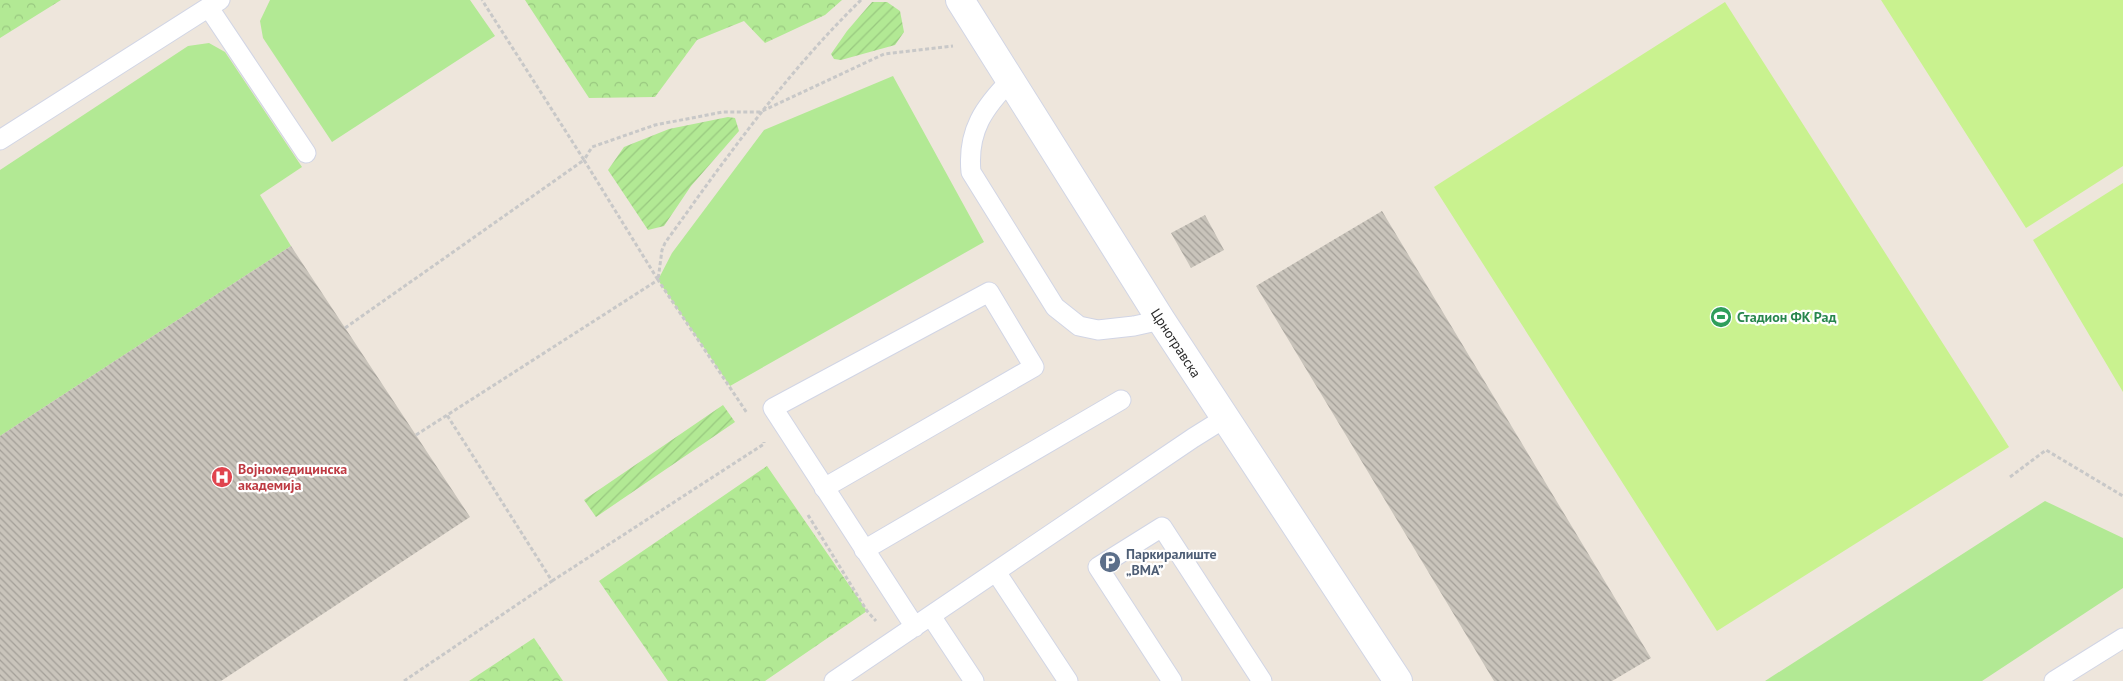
<svg xmlns="http://www.w3.org/2000/svg" width="2123" height="681" font-family="'PT Sans',sans-serif">
<style>
.grass{fill:#b2e994}
.forest{fill:url(#forest-crowns)}
.garden{fill:url(#garden-furrows)}
.pitch{fill:#c9f28f}
.building{fill:url(#building-back-hatch)}
.lines{fill:none;stroke-linecap:round;stroke-linejoin:round}
.service-casing{stroke:#d1d5e5;stroke-width:21}
.secondary-casing{stroke:#d1d5e5;stroke-width:30}
.path{stroke:#c8c8c8;stroke-width:3;stroke-dasharray:4 2.5;stroke-linecap:butt}
.service{stroke:#fff;stroke-width:19}
.secondary{stroke:#fff;stroke-width:28}
.labels{text-anchor:middle;stroke-width:4.5;stroke-linejoin:round;paint-order:stroke}
.leisure-label{font-size:14px;font-weight:bold;fill:#27864d;stroke:#fff;text-anchor:start}
.street-label{font-size:14px;fill:#2b2b2b;stroke:#fff}
.health-label{font-size:14px;font-weight:bold;fill:#be3a42;stroke:#fff;text-anchor:start}
.service-label{font-size:14px;font-weight:bold;fill:#4e5e75;stroke:#fff;text-anchor:start}
</style>
<defs>
<pattern id="forest-crowns" width="20" height="18" patternUnits="userSpaceOnUse" patternTransform="scale(1.25)"><rect width="20" height="18" fill="#b2e994"/><path d="M2 6a3 3 0 1 1 6 0M12 15a3 3 0 1 1 6 0" fill="none" stroke="#99c880"/></pattern>
<pattern id="garden-furrows" width="10" height="10" patternUnits="userSpaceOnUse" patternTransform="scale(1.25)"><rect width="10" height="10" fill="#b2e994"/><path d="M-1 1l2-2M0 10L10 0M9 11l2-2" fill="none" stroke="#99c880"/></pattern>
<pattern id="building-back-hatch" width="6" height="6" patternUnits="userSpaceOnUse" patternTransform="scale(1.25)"><rect width="6" height="6" fill="#c9c4bb"/><path d="M-1 5l2 2M0 0l6 6M5-1l2 2" fill="none" stroke="#a39f98"/></pattern>
</defs>
<rect width="100%" height="100%" fill="#eee6dc"/>
<path class="grass" d="M270,0H470L495,36L332,142L263,38L260,21Z
M209,43L225,52L302,167L260,195L291,246L0,436V170L188,46Z
M893,76L984,242L730,386L658,280L672,253L764,130Z
M2045,501L2123,538V588L1982,681H1765Z"/>
<path class="forest" d="M0,0H61L0,38Z
M525,0H842L825,15L765,43L744,21L697,40L655,97L589,98Z
M767,466L867,611L765,681H668L599,581Z
M534,638L563,681H469Z"/>
<path class="garden" d="M872,2H887L900,11L904,32L895,45L841,60L834,59L831,54L847,31Z
M728,117L735,118L739,131L691,186L664,226L648,230L608,170L624,147L669,129Z
M723,405L735,422L596,517L584,500Z"/>
<path class="pitch" d="M1881,0H2123V166L2026,228Z
M1725,2L2009,447L1717,631L1434,187Z
M2123,183V392L2033,240Z"/>
<path class="building" d="M1382,211L1651,658L1612,681H1494L1256,286Z
M1205,215L1224,250L1191,268L1171,233Z
M291,246L470,517L221,681H0V436Z"/>
<g class="lines">
<g class="service-casing">
<path id="service" d="M209,8L306,153
M1012,79C984,107 967,131 971,172L1055,307L1079,326L1098,330L1134,326L1161,320
M0,140L220,0
M824,488L1034,367L989,292L773,408L915,627
M864,550L1121,400
M996,572L1068,681
M931,616L974,681
M834,681L1193,438L1225,418
M1172,681L1098,567L1162,527L1262,681
M2054,681L2123,638"/>
</g>
<g class="secondary-casing">
<path id="secondary" d="M960,0L1161,320L1398,681"/>
</g>
<path class="path" d="M861,0C786,73 726,158 665,243L662,250L658,280L584,160L592,147L655,125L723,112H760L884,54L953,46
M345,328L584,160L482,0
M416,435L658,280L747,413
M2010,477L2046,450L2123,496
M808,515L867,611L876,621
M552,581L764,444V442
M404,681L552,581L447,415"/>
<use href="#service" class="service"/>
<use href="#secondary" class="secondary"/>
</g>
<defs>
<g id="stadium-disc" transform="scale(1.125)"><circle r="9.5" fill="#2e9e5b" stroke="#fff"/><path d="M0-5a6.5 5 0 1 0 0 10a6.5 5 0 1 0 0-10ZM-3.5-1.8h7v3.6h-7Z" fill="#fff"/></g>
<g id="hospital-disc" transform="scale(1.125)"><circle r="9.5" fill="#e0444e" stroke="#fff"/><path d="M-5-5h3v3.5h4V-5h3V5h-3V1.5h-4V5h-3Z" fill="#fff"/></g>
<g id="parking-disc" transform="scale(1.125)"><circle r="9.5" fill="#5c6f8a" stroke="#fff"/><path d="M-3.5-5.5H1a3.5 3.5 0 0 1 0 7H-1V5.5H-3.5ZM-1-3.4V-.6H.8a1.4 1.4 0 0 0 0-2.8Z" fill="#fff"/></g>
</defs>
<g fill-rule="evenodd">
<use href="#stadium-disc" x="1721" y="317"/>
<use href="#hospital-disc" x="222" y="477"/>
<use href="#parking-disc" x="1110" y="562"/>
</g>
<g class="labels">
<g class="leisure-label">
<text x="1737" y="322">Стадион ФК Рад</text>
</g>
<g class="street-label">
<text transform="translate(1176 343) rotate(57)" y="5">Црнотравска</text>
</g>
<g class="health-label">
<text x="238" y="474">Војномедицинска<tspan x="238" dy="16">академија</tspan></text>
</g>
<g class="service-label">
<text x="1126" y="559">Паркиралиште<tspan x="1126" dy="16">„ВМА”</tspan></text>
</g>
</g>
</svg>
